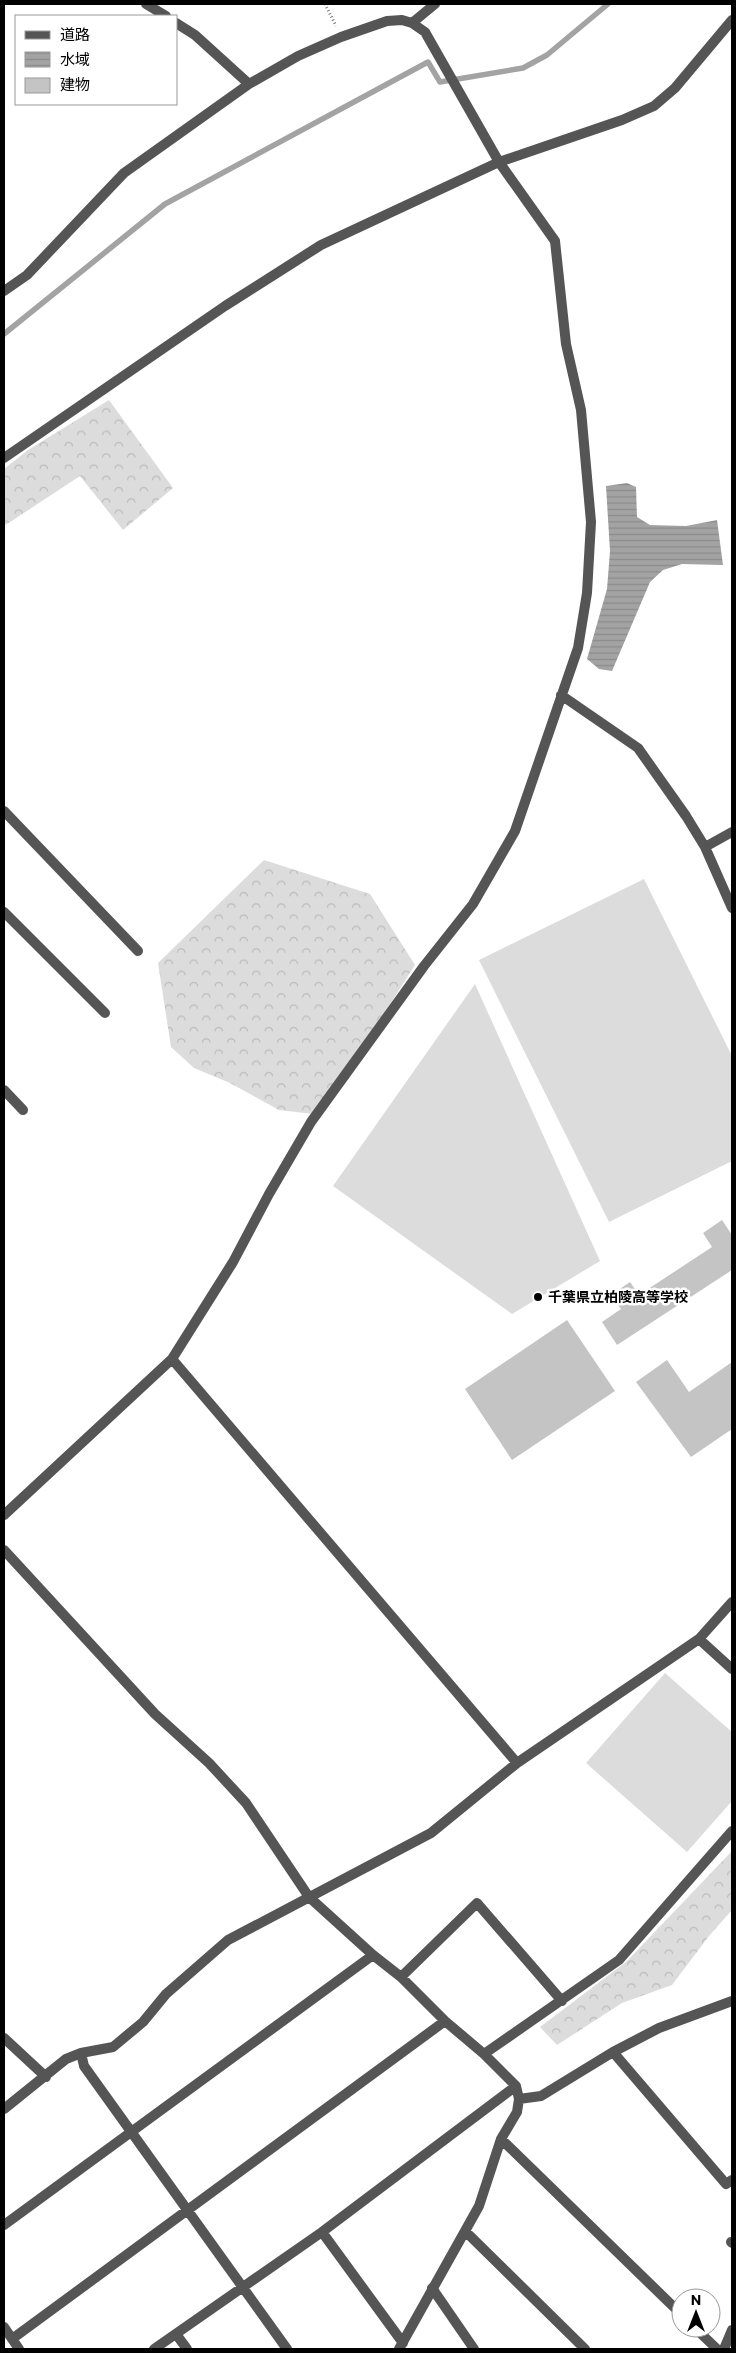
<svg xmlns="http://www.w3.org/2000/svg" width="736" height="2353" font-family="Commissioner,'Noto Sans JP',sans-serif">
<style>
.forest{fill:url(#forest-crowns)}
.garden{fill:#dcdcdc}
.water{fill:url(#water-rules)}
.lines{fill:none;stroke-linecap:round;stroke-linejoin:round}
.stream{stroke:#a3a3a3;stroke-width:5.5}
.building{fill:#c4c4c4}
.path{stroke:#777;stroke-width:3;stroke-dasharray:1 2.5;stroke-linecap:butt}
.service{stroke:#555;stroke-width:10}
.minor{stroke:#555;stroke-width:10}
.tertiary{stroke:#555;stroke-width:10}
.poi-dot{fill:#000;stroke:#fff;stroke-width:2}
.labels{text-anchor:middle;stroke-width:5;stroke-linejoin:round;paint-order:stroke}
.poi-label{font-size:14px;font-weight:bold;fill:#000;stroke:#fff;text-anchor:start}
</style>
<defs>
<pattern id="forest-crowns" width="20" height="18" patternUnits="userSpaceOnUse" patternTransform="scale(1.25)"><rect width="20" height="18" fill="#dcdcdc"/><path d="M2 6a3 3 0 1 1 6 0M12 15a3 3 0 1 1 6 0" fill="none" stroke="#bbb"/></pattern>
<pattern id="water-rules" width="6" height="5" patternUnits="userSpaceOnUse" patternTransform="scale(1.25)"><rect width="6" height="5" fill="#a3a3a3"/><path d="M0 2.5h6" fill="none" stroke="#8b8b8b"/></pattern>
</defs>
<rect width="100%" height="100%" fill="#fff"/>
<path class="forest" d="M109,400L173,488L123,530L80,476L4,526V469L28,450Z
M264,860L370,894L415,965L374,1029L313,1114L279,1110L230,1083L194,1068L171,1047L158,963Z
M732,1851V1910L709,1936L672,1985L622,2003L557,2045L540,2027L626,1962Z"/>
<path class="garden" d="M644,879L732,1056V1161L609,1222L479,960Z
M475,984L600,1261L512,1314L333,1186Z
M665,1673L732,1732V1801L687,1852L586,1763Z"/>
<path class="water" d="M627,483L636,487L637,517L650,525L686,526L717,520L723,565L682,564L663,570L650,582L612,671L599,669L587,659L607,589L610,551L606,486Z"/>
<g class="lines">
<path class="stream" d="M4,334L165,204L428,62L440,82L523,68L547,55L608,4"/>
</g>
<path class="building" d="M722,1220L732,1235V1270L617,1345L602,1322L621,1309L611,1295L630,1282L639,1295L712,1247L703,1233Z
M567,1320L615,1391L512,1460L465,1389Z
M667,1360L689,1392L732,1362V1429L691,1457L636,1382Z"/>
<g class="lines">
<path class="path" d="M325,4L336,26"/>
<path class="service" d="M4,811L138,951
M4,1090L23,1110
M731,2242L732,2243
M432,2288L474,2349"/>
<path class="minor" d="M146,4L166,16
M176,23L195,35L249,84
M412,23L435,4
M4,291L27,275L124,173L249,84L298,56L341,37L387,21L402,20L412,23L425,32L499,162L555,241L566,344L581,410L591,522L587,593L578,648L515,831L473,904L424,966L311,1122L269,1194L233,1262L172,1359L4,1515
M561,695L638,748L686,816L705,847L732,908
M705,847L732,832
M4,912L105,1013
M172,1359L517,1763
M699,1639L732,1669
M309,1897L373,1955L401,1977L445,2021L484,2054L516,2086L519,2099L517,2112L501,2139L479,2206L399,2349
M401,1977L477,1903L562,2001
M4,2038L46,2077
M613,2052L726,2184L732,2180
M81,2053L84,2066L287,2349
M484,2054L619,1960L732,1831
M519,2099L541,2096L613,2052L659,2028L732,2001
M4,2109L66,2059L81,2053L113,2047L143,2022L166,1994L228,1940L431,1833L517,1763L699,1639L732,1602
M501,2139L681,2314
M4,2225L373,1955
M465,2231L585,2349
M322,2232L403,2343
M4,2327L19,2349
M695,2328L717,2349
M176,2334L187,2349
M12,2339L445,2021
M154,2349L322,2232L516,2086
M724,2349L732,2330"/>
<path class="tertiary" d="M4,458L225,306L321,245L499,162L622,120L654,106L675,88L732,20
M4,1550L155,1714L209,1763L246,1803L309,1897"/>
</g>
<circle class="poi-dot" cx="538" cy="1297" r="5"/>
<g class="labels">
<g class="poi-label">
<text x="548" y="1302">千葉県立柏陵高等学校</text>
</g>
</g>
<rect width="736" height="2353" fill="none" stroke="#000000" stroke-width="10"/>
<rect x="15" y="15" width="162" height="90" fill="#ffffff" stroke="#999999"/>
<rect x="25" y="31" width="25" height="8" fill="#555555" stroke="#999999"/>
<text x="60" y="40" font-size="15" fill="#000000">道路</text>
<rect x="25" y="52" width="25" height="15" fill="url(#water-rules)" stroke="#999999"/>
<text x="60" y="65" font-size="15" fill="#000000">水域</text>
<rect x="25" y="78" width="25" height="15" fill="#c4c4c4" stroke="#999999"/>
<text x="60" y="90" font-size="15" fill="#000000">建物</text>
<g transform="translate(696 2313)"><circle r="24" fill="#ffffff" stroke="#999999"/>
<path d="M0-4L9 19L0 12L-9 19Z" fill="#000000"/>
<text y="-8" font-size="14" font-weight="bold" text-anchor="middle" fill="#000000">N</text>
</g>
</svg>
